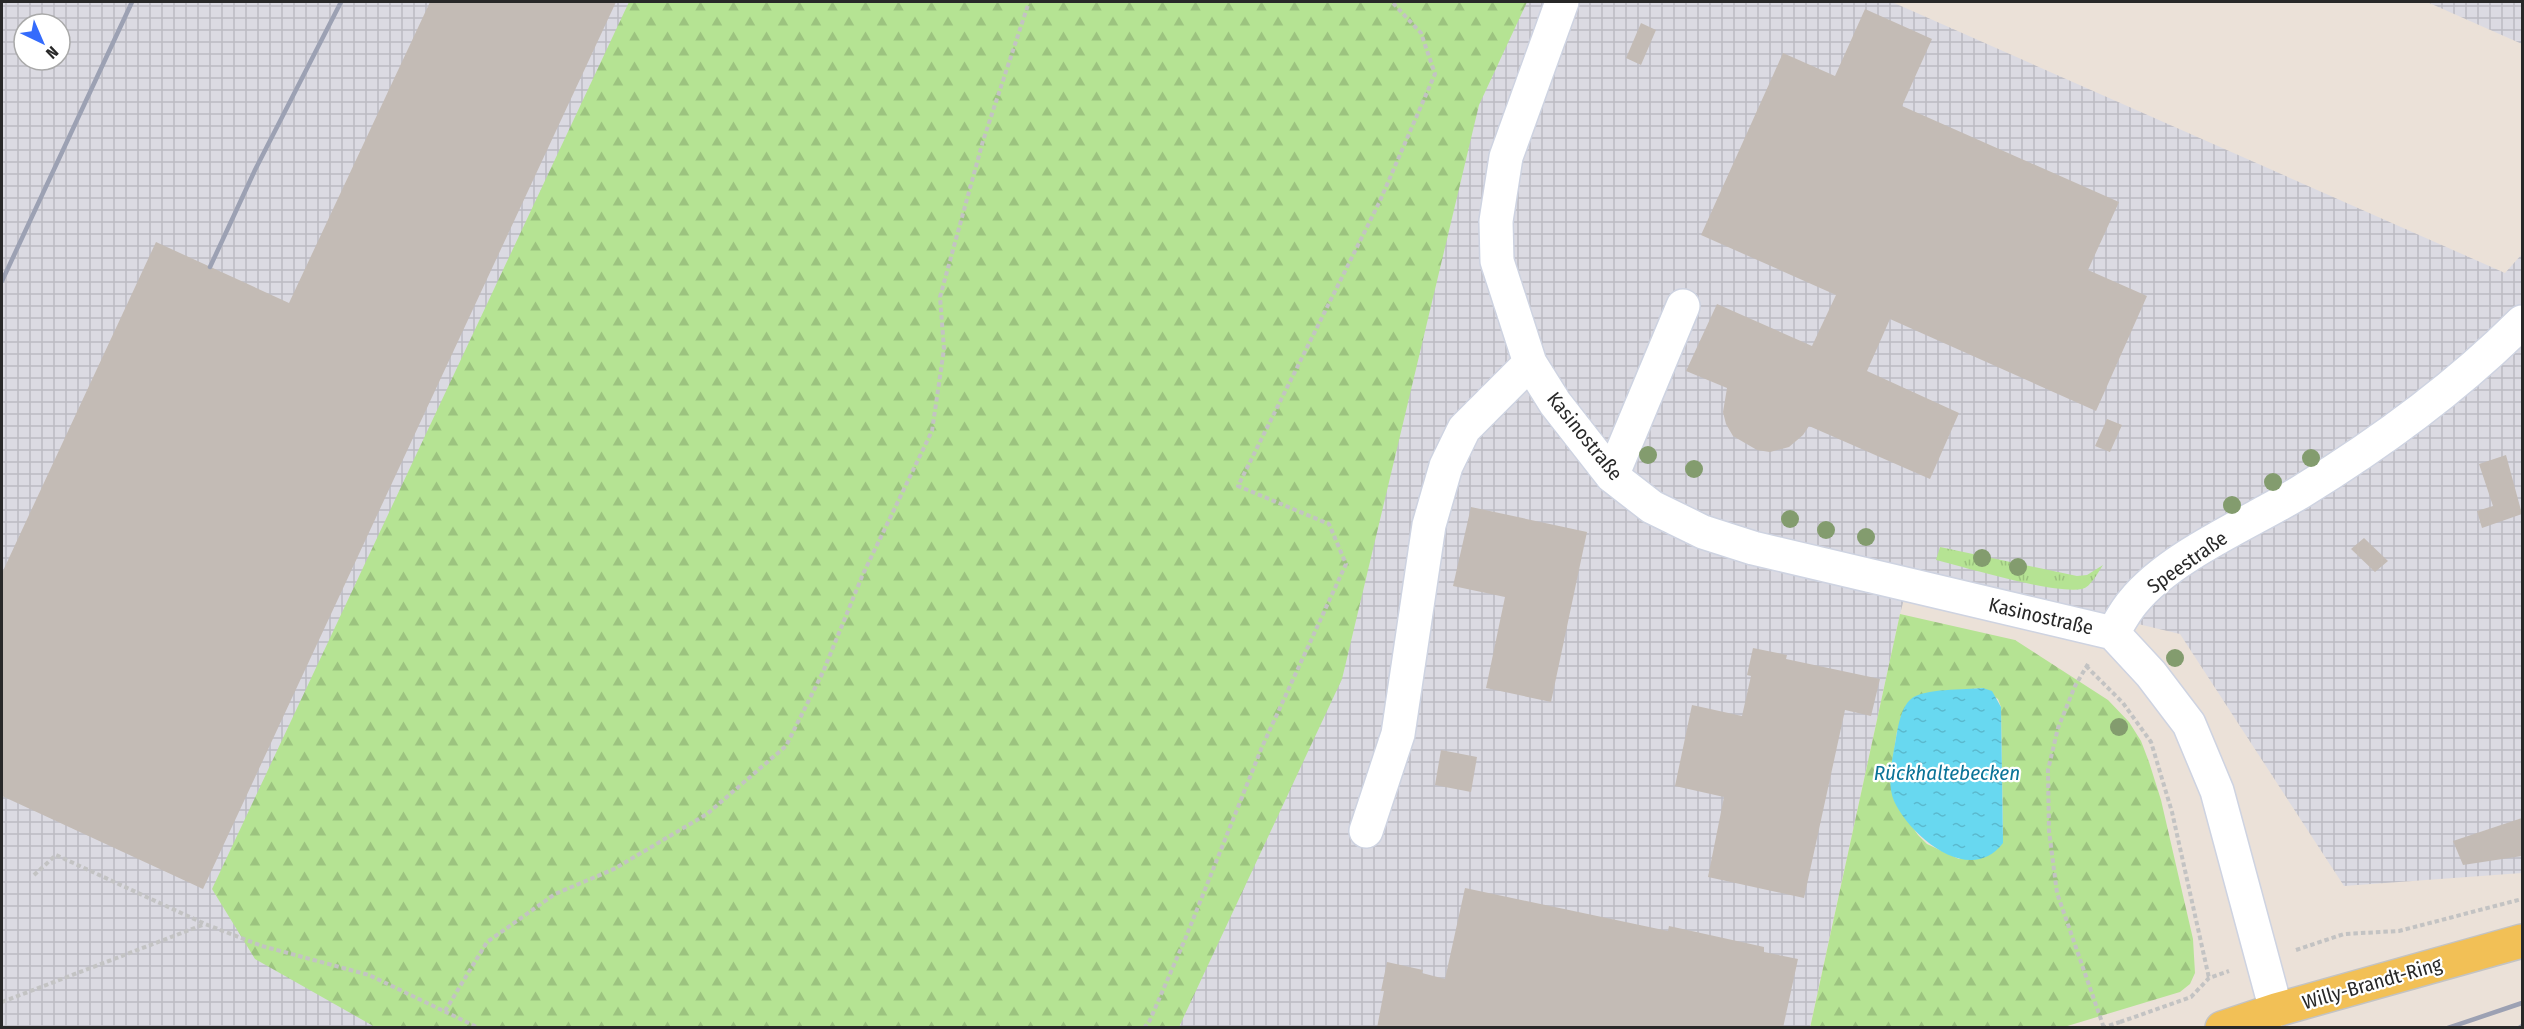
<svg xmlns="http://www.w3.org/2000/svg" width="2524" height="1029" font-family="'Fira Sans Condensed',sans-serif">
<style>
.industrial{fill:url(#industrial-grid);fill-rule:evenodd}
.grass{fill:url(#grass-tufts)}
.forest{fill:url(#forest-firs);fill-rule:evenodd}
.water{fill:url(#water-ripples)}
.building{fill:#c3bbb5}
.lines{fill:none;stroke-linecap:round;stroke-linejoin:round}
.minor-casing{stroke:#ced3e1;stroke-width:36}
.major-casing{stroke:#c3c3c3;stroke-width:36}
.path{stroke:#c3c3c3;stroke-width:4;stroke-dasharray:4.5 3;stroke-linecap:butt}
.minor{stroke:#fff;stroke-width:33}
.major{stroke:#f2c056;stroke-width:33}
.rail{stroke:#9ca1b3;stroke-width:4.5}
.path-bridge{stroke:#c3c3c3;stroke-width:4;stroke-dasharray:4.5 3;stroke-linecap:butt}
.tree{fill:#839c6e}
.labels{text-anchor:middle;stroke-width:4.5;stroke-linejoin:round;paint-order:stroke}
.street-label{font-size:20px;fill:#282828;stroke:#fff}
.water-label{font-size:21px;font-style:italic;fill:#0b7498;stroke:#fff}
</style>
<defs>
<pattern id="industrial-grid" width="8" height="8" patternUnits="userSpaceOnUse" patternTransform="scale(1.5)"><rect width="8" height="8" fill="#dbdae2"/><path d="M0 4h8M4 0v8" fill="none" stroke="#bcbbc2"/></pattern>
<pattern id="grass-tufts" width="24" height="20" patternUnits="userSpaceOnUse" patternTransform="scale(1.5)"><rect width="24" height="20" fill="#b5e393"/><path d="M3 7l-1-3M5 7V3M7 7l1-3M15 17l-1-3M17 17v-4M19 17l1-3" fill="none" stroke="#9cc37f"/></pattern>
<pattern id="forest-firs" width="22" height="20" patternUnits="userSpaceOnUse" patternTransform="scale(1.5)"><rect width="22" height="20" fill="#b5e393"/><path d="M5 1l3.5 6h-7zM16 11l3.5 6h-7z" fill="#9cc37f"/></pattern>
<pattern id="water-ripples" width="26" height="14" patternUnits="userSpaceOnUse" patternTransform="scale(1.5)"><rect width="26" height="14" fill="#68d8f0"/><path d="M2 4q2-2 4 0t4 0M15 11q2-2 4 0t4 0" fill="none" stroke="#5ab9ce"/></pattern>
</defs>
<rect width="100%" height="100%" fill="#ebe1d8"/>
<path class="industrial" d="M2,2H1892L2505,273L2522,254V873L2344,886L2180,634L1912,570L1900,614L1810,1027L2,1028ZM24,24H60V60H24Z
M2427,2H2522V44Z"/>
<path class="grass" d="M1940,547L2077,576L2087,575L2103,565C2098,572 2091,587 2082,589C2053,594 1968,568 1936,560Z"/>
<path class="forest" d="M629,2H1527L1479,105L1342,679L1179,1027H375L255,959L212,889Z
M1900,614L2015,640L2108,700L2129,722L2141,741L2149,762L2161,800L2193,939L2195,973L2190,984L2180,992L2064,1027L1810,1028ZM1983,688L1998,699L2001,707L2003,834L1959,859L1927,844L1918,835L1894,800L1890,778L1897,731L1959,690Z"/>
<path class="water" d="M1983,688L1992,691L2001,707L2003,843C1970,887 1910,836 1894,801C1886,782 1893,757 1896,738C1898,727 1901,707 1911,699C1924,688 1965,690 1983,688Z"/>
<path class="building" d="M430,2H616L203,889L2,796V573L156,242L289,303Z
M1865,9L1932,39L1902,106L2119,202L2088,270L2147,296L2096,411L1890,319L1867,371L1959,413L1930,479L1809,426L1803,435L1789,447L1770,452L1757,450L1733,436L1726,424L1723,412L1727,388L1686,371L1717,304L1812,346L1836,295L1701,235L1783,53L1835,76Z
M1641,23L1656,30L1641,65L1626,58Z
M2107,419L2122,425L2110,452L2095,446Z
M2506,455L2522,514L2482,528L2477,511L2493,506L2479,464Z
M1471,507L1587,532L1551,702L1486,688L1505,597L1453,586Z
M2364,538L2388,561L2375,572L2351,549Z
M1753,648L1787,655L1786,659L1880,679L1871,716L1845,710L1804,898L1708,877L1724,797L1675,786L1692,705L1742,716L1751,676L1747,675Z
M1441,750L1477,757L1471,792L1435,785Z
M2522,818V856L2463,865L2453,841Z
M1465,888L1668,931L1669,926L1764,947V952L1798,959L1783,1028H1377L1384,991H1381L1387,962L1423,970L1422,973L1445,979Z"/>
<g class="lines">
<g class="minor-casing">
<path id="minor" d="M1562,2L1506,157L1496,221L1497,261L1530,363L1555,403L1612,476L1652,507L1703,532L1753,548L2113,633
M1612,476L1683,306
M2113,633C2119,623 2125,611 2133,602C2169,557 2249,523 2299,493C2379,444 2456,388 2522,322
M2113,633L2151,674L2189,724L2217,791L2276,1010
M1366,831L1398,734L1429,525L1446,466L1464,429L1530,363"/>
</g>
<g class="major-casing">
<path id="major" d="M2222,1028L2276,1010L2522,941"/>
</g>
<path class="path" d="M2088,664L2075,686L2058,728L2048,770L2049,831L2057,893L2104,1028
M2086,666L2123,703L2151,742L2172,812L2209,978
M34,875L56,855L205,924L262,946L369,975L479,1028
M2296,950L2344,934L2399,931L2522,899
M2,1002L205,924
M445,1011L487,942L555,894L614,869L707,814L786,746L823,672L863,574L932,431L944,349L940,297L983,141L1029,2
M2120,1022L2191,997L2209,978L2229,971
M1144,1028L1150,1020L1186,937L1262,747L1346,564L1329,524L1238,486L1379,203L1435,74L1421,33L1392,2"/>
<use href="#minor" class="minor"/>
<use href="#major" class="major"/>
<path class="rail" d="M210,267L255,170L341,2
M2,281L132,2
M2448,1028L2522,1003
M2519,1028L2522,1026"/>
<path class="path-bridge" d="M2102,1028L2120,1022"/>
</g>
<g class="tree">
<circle cx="1648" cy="455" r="9"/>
<circle cx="2311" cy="458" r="9"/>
<circle cx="1694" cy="469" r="9"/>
<circle cx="2273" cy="482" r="9"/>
<circle cx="2232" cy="505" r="9"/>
<circle cx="1790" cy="519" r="9"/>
<circle cx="1826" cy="530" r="9"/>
<circle cx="1866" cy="537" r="9"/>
<circle cx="1982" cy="558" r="9"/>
<circle cx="2018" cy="567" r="9"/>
<circle cx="2175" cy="658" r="9"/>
<circle cx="2119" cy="727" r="9"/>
</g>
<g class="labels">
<g class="street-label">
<text transform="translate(1585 436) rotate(51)" y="7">Kasinostraße</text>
<text transform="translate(2187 562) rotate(-35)" y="7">Speestraße</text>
<text transform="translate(2041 616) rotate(13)" y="7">Kasinostraße</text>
<text transform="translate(2372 983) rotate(-16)" y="7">Willy-Brandt-Ring</text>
</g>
<g class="water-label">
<text x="1947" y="780">Rückhaltebecken</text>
</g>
</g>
<rect width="2524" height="1029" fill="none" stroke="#282828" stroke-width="6"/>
<g transform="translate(42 42) rotate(136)"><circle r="28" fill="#ffffff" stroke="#a9a9a9" stroke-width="1.5"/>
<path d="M0-4.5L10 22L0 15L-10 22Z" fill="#346bfc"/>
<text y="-9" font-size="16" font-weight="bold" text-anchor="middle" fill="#282828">N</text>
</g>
</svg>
